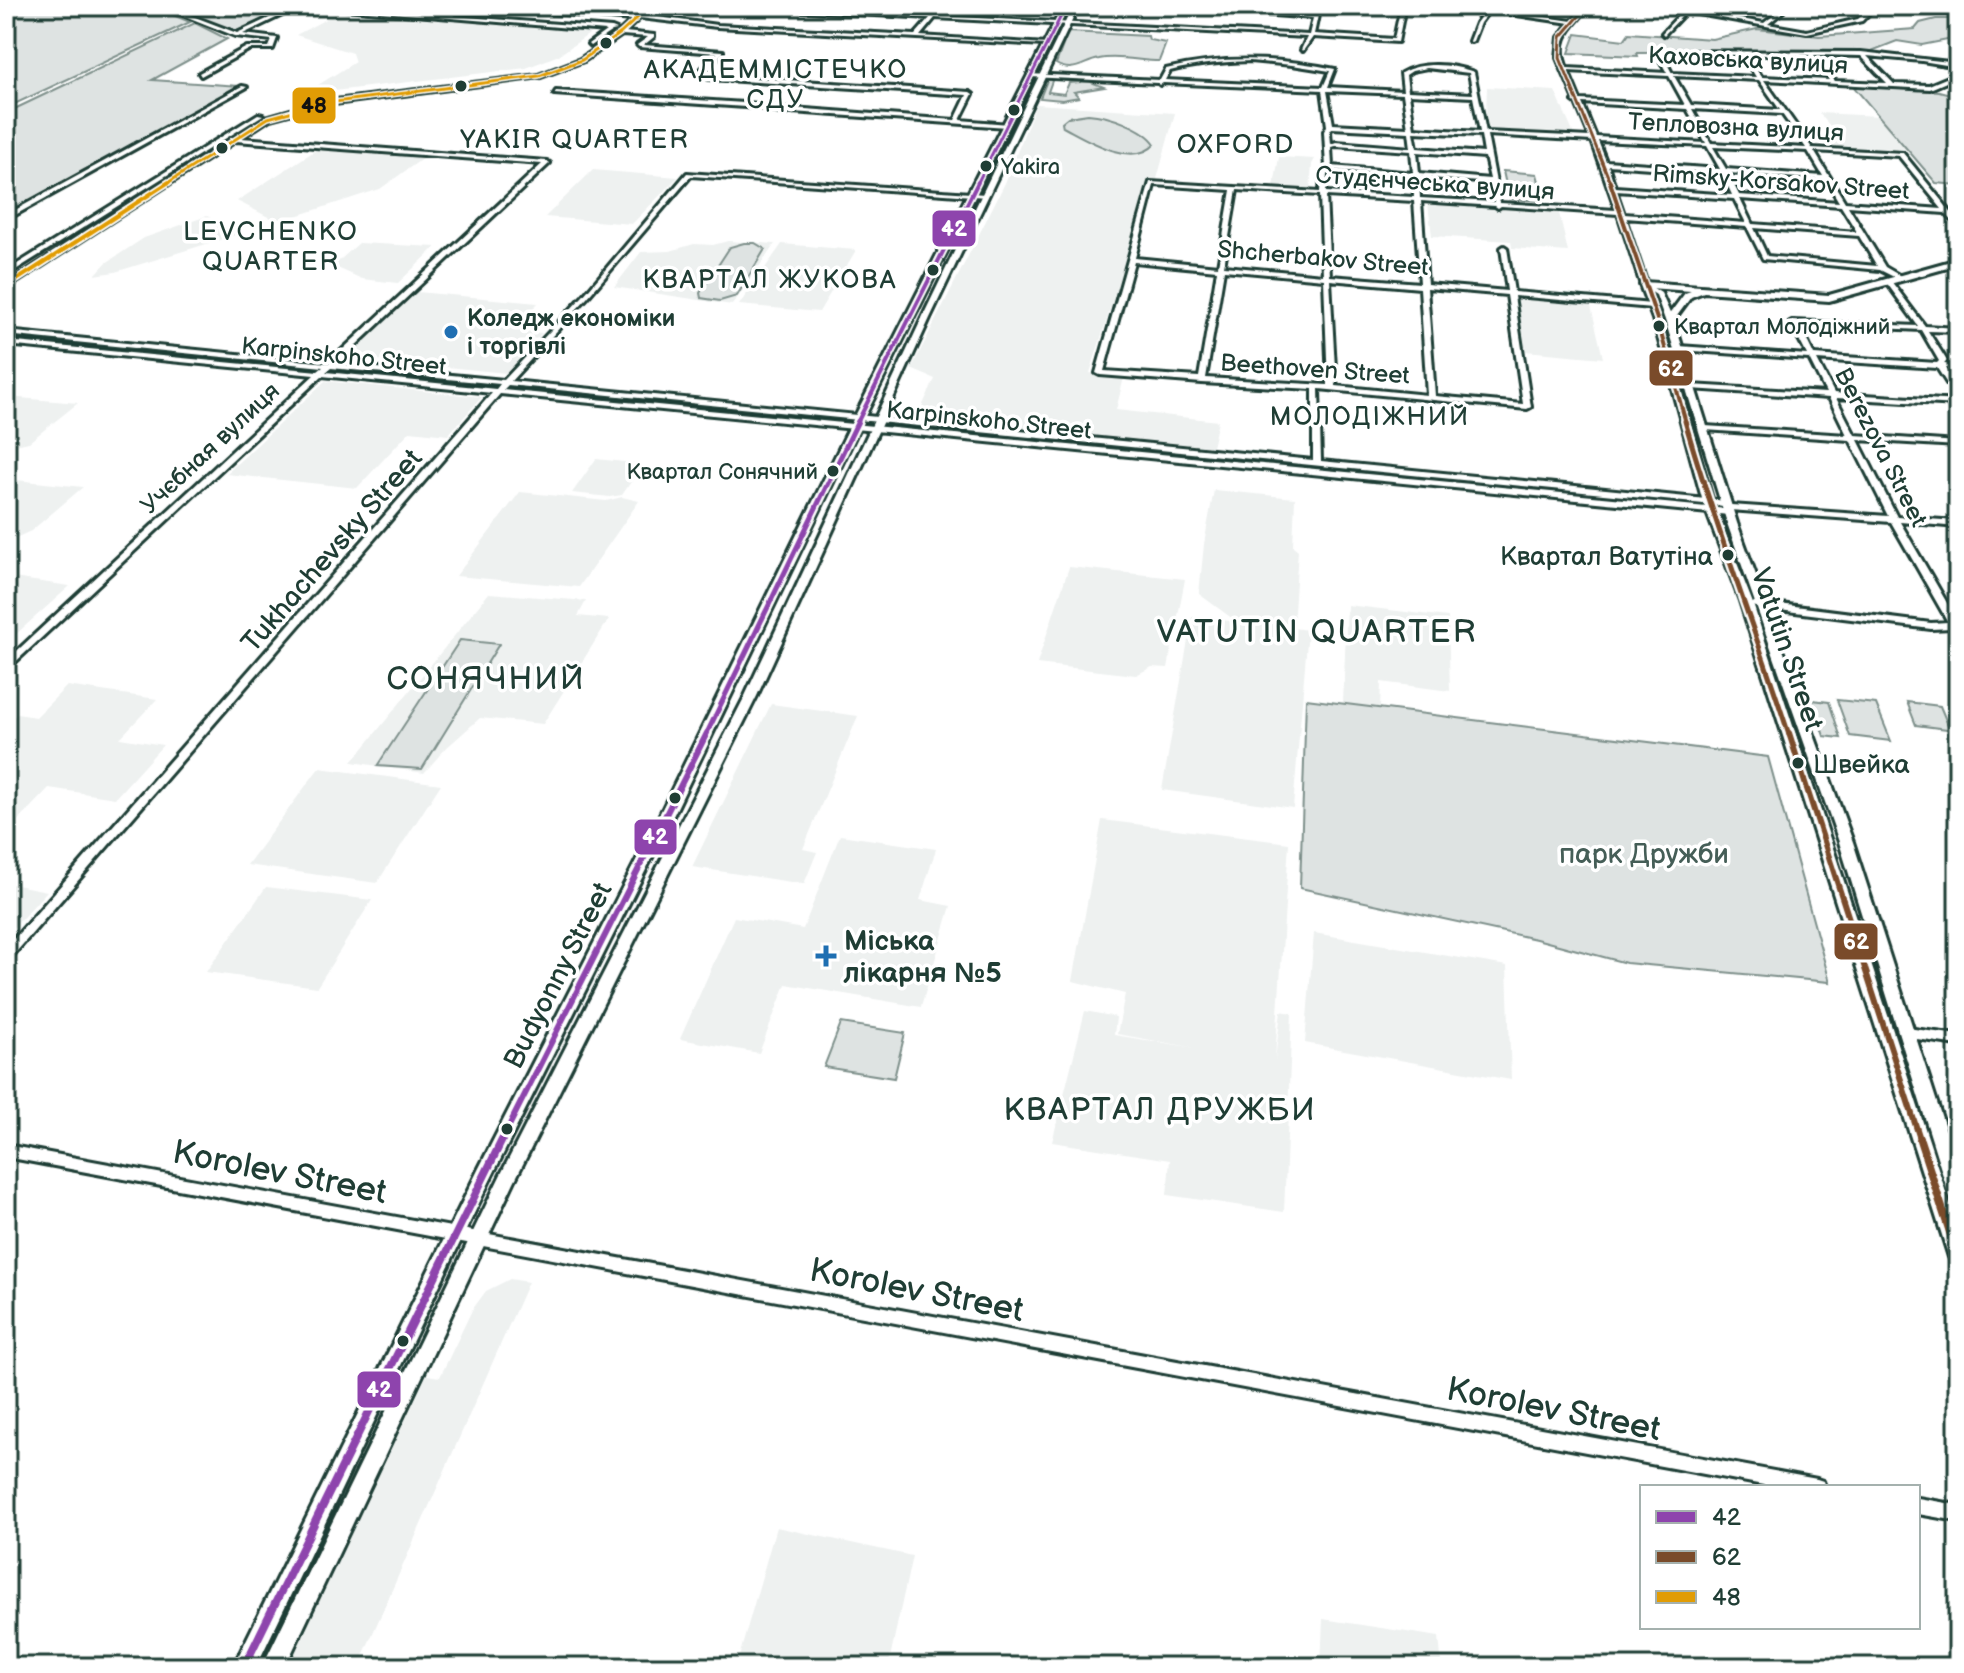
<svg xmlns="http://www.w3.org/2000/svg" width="1964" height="1673" font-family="'Balsamiq Sans',sans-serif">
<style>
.built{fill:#eef1f0}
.green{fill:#dee3e2;stroke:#7e908b;stroke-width:2}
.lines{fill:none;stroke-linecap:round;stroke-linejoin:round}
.minor-casing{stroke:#1f3d34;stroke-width:6}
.major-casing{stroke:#1f3d34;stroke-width:6}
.minor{fill:#fff;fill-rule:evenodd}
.major{fill:#fff;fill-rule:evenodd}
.bus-1-far4-casing{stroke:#fff;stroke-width:6}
.bus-1-far3-casing{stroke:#fff;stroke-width:8}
.bus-1-far2-casing{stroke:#fff;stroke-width:10}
.bus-1-far1-casing{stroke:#fff;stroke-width:12}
.bus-1-casing{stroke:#fff;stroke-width:14}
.bus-2-far4-casing{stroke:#fff;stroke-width:6}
.bus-2-far3-casing{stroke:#fff;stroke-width:8}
.bus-2-far2-casing{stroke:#fff;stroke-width:10}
.bus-2-far1-casing{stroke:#fff;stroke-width:12}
.bus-2-casing{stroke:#fff;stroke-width:14}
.bus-3-far1-casing{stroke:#fff;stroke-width:6}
.bus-3-casing{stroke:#fff;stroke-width:8}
.bus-1-far4{stroke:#8e44ad;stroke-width:3}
.bus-1-far3{stroke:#8e44ad;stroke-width:4}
.bus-1-far2{stroke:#8e44ad;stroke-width:5}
.bus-1-far1{stroke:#8e44ad;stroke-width:6}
.bus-1{stroke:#8e44ad;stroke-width:8}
.bus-2-far4{stroke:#7a4b2a;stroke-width:3}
.bus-2-far3{stroke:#7a4b2a;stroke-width:4}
.bus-2-far2{stroke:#7a4b2a;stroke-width:5}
.bus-2-far1{stroke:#7a4b2a;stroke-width:6}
.bus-2{stroke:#7a4b2a;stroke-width:8}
.bus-3-far1{stroke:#e19c05;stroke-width:3}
.bus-3{stroke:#e19c05;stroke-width:4}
.bus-dot{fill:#1f3d34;stroke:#fff;stroke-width:3}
.poi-dot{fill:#1f6fb2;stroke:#fff;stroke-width:3}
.labels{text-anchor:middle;stroke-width:7;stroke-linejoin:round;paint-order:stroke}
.far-bus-label{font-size:22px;fill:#1f3d34;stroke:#fff;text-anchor:start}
.far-street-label{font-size:24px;fill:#1f3d34;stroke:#fff}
.far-poi-label{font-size:24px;font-weight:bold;fill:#1f3d34;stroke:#fff;text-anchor:start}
.far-neighbourhood-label{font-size:26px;letter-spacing:2px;fill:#1f3d34;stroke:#fff}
.far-quarter-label{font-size:26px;letter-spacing:2px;fill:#1f3d34;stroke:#fff}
.bus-label{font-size:26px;fill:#1f3d34;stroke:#fff;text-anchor:end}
.street-label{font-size:28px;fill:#1f3d34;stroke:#fff}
.park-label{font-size:28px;fill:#455e57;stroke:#fff}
.poi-label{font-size:28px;font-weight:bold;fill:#1f3d34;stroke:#fff;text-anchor:start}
.quarter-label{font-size:32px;letter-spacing:2px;fill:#1f3d34;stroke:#fff}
.near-street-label{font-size:34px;fill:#1f3d34;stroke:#fff}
.line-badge{stroke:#fff;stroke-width:3}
.badge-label{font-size:22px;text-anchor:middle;font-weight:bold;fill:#fff}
.pale-badge-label{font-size:22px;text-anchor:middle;font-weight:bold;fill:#111}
</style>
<rect width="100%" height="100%" fill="#fff"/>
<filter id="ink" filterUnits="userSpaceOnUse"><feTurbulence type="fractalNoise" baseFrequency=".0125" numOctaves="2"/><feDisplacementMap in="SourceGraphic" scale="16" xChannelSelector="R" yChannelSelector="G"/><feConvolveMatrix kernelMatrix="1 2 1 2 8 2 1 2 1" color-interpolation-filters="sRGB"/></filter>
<g filter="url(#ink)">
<path class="built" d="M343,10L427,15L595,30L559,55L526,68L326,92L310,90L355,62L352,53L296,35Z
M1487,87L1555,91L1575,137L1490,133L1486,114Z
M1036,104L1175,113L1157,179L1150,182L1090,373L1124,377L1116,410L1218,421L1212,447L917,417L935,379L911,369L1005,183Z
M1819,113L1879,116L1910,150L1821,147L1809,132H1835Z
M319,148L426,156L380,189L278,222L237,201Z
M1279,157L1315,159L1312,164L1310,191L1270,188L1274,186Z
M593,170L678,177L632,224L545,217Z
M1428,204L1559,213L1568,252L1512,248L1511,241L1432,236Z
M207,216L239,234L115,272L95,275L106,263L144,238Z
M728,241L775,244L732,305L614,287L641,252L670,251L694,244L713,245Z
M359,243L436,247L398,283L362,279L333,266Z
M782,244L856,250L819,312L739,305Z
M417,292L538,303L513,330L542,333L506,373L347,357Z
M1514,294L1590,302L1603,358L1525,351Z
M325,381L482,397L448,435L410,431L357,488L226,474Z
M8,397L78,403L29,442L6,447Z
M596,459L634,463L642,466L622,495L610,497L572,493Z
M6,479L83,487L31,531L6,542Z
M1214,490L1295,498L1293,546L1298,550L1293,628L1308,630L1293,808L1162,790L1192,617L1269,625L1233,619L1199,594L1204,544Z
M520,492L606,501L622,497L639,501L579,587L456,576Z
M1069,567L1185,579L1168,668L1152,667L1136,675L1037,664Z
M6,577L70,586L6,643Z
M489,593L586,601L578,616L609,619L543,724L480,718L445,749L424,773L352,762Z
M1347,605L1448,617L1450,691L1381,682L1380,708L1343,703Z
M67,686L157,699L120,738L163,745L115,798L49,788L6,833V724L17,714L36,717Z
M771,704L858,716L803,849L817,852L804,884L692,867Z
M319,768L441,784L377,883L247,865Z
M1102,820L1289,843L1275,1060L1281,1011L1292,1013L1284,1212L1167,1195L1170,1160L1052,1142L1085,1011L1116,1017L1114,1035L1196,1048L1117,1034L1125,994L1073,981Z
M840,835L936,849L920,900L951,906L921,1007L786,984L759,1053L680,1039L734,917L803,929Z
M6,883L47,891L6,936Z
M266,887L372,900L317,987L206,972Z
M1314,933L1507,966L1511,1080L1305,1043Z
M510,1279L528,1282L358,1667H288L427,1375L440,1377L472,1310L486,1291Z
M776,1527L912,1556L888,1667H726L739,1657Z
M1323,1619L1439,1637L1442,1667H1321Z"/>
<path class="green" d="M24,6H151L190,22L6,108V11Z
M169,6H297L237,34Z
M1936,19H1958V38L1922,45L1897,41L1869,52L1637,53L1638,56L1569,53L1576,34L1624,40L1629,33L1712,39L1757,29L1819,36L1915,29L1920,23Z
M195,23L227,39L152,80L240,86L6,213V113Z
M1068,32L1148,36L1149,40L1166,43L1159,61C1141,61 1117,55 1099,59C1083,62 1073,74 1056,64Z
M1048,78H1053L1048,92L1064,94L1069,83L1081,82L1065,81L1067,79L1115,82H1091L1104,87L1074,92L1079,97L1062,100L1040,98Z
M1853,86L1939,91L1958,96V185L1936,183Z
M1088,114C1108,115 1145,128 1155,144C1133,169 1086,139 1063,127L1062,122L1068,117Z
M218,141H224L6,283V278Z
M1503,171L1537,174L1544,201L1509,199Z
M744,243H755L765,249L737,296L720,301L701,298L700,293L730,247Z
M460,640L499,644L422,769L377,766Z
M1306,699L1768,757L1830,982L1626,963L1536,939L1300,888Z
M1812,700L1829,702L1841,738L1824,736Z
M1837,700L1876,704L1891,741L1850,736Z
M1907,702L1940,706L1948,725L1955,730L1916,725Z
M841,1023L905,1033L894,1078L824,1067Z"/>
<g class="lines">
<g class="minor-casing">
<path id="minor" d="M160,6H166L237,33L295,6H301L243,34L277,38L273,49H250L201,76L199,73L247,47H269L272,40L235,36Z
M309,6L448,15L462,6H467L453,16L612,28L617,30L612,31L590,46L588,44L606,31Z
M473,6H492L635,17L647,6H652L643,15L717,25L915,35L930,18L715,6L932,15L941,6H945L937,16L1309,35L1313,18L1159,6L1313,16L1316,6H1320L1314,34L1394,39L1401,6H1405L1398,42L1313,37L1303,51L1301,50L1307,37L935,18L920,36L1047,44L1045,45L717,27L640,18L625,32L654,35V37L644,45L723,51V53L702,73L709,75L970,92L973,94L960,120L1009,124L1007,127L792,112L784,114L760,108L554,94L556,91L760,104L784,110L792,108L955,120L967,95L709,79L696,74L717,53L639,47L637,45L648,37L622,35L584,61L541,77L319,106L270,119L241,138L547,161L550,163L336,364L504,380L583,296L687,173L985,194L987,195V197L691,176L587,298L511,381L1313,460V389L1202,383L1100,375L1096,373L1150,182L1320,192L1321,175L1326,168L1324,131L1327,126L1322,90L1163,83L1160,85L1158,83L1030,77L1028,74L1160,80L1166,69C1223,55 1278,57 1335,69L1328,87L1403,91L1401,73C1422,61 1452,64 1474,72L1486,132L1590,137L1576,103L1573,101L1575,100L1557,58L1559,37L1570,23L1489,11L1480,23L1473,41L1471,42L1469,41L1476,23L1485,11L1460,6L1487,8L1492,6L1491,9L1572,21L1586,6H1590C1573,27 1554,38 1567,68L1667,73L1657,55L1667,51L1861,52L1958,63V67L1922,61L1867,56L1894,84L1929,85L1958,73V77L1930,89L1764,80L1812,148L1903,153L1958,221V227L1945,213L1848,206L1885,267L1904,278V280H1900L1880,270L1763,259L1747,227L1625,218L1647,284L1661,293L1673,320L1669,322L1665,320L1656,295L1641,285L1618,214L1501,206L1498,208L1495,206L1421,201L1427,284L1507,291L1501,248L1504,246L1507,248L1514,292L1652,304L1655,306L1652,308L1514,296L1531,407L1527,409L1319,389L1321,461L1727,501L1731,505L1888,516L1850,440L1705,430L1701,428L1705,426L1847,435L1829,398L1691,389L1687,387L1691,385L1826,393L1809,359L1679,350L1675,348L1679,346L1807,355L1790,322L1792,321L1918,326L1886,282L1891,281L1925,326L1958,328V332L1928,331L1947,361L1944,364L1958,365V369L1945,368L1958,388V396H1955L1937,368L1817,360L1834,393L1958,401V405L1836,398L1855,435L1958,442V446L1858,440L1897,517L1958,521V527L1900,522L1958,622V634L1955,633L1952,628L1931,629L1756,607L1751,604L1756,601L1931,623L1948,622L1891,522L1730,510L1733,512L1729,515L500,394L10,959L6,961V948L492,393L322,376L9,668L6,669V661L314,375L6,345V341L318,371L323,367L6,335V331L328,363L542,164L236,141L8,288L6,289V284L230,140V138L234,137L266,117L319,102L538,75L580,59L619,32L632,20ZM1668,54L1742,55L1756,77L1672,73L1663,56ZM1746,55H1809L1829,80L1762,77ZM1814,55L1861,56L1887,83L1835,81ZM1250,61L1292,65L1330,71L1323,87L1165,80L1170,71C1197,64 1222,62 1250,61ZM1427,68L1469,73L1473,94L1408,91L1406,75L1412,71ZM1568,71L1669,76L1685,105L1580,100ZM1674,76L1759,80L1780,110L1691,105ZM1327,91L1403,94L1408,128L1333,124ZM1409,94L1473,97L1480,132L1414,128ZM1582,103L1687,109L1695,123L1651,121L1648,123L1651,125L1697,127L1706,143L1596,137ZM1692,109L1782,114L1806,148L1711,143ZM1332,128L1409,132L1411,148L1336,142L1331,144L1330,131ZM1414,132L1481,135L1484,153L1417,148ZM1487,135L1592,141L1616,210L1500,203ZM1598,141L1707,146L1720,169L1606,161ZM1336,146L1411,151L1413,173L1332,166L1331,147ZM1713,147L1808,151L1823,176L1726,169ZM1814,151L1899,156L1942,209L1845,202ZM1417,152L1485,157L1490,179L1419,173ZM1608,165L1722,173L1732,195L1615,187ZM1331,170L1413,176L1414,197L1326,192L1327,175ZM1728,173L1826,180L1839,202L1739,195ZM1419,177L1490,183L1494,202L1420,198ZM1154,185L1231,190L1218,266L1135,258ZM1237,190L1320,195L1323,275L1224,266ZM1616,191L1734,199L1746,223L1624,214ZM1326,196L1414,201L1420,283L1330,276ZM1740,199L1841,206L1857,232L1752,224ZM1754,228L1859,236L1877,266L1767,256ZM1134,262L1217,270L1199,377L1104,371ZM1224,270L1324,279L1328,385L1206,378ZM1330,280L1420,288L1427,395L1336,386ZM1427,288L1507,295L1523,404L1435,396ZM1799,324L1921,330L1939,361L1937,363L1814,355ZM331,368L500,384L496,389L326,372ZM508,385L1724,506L1727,509L503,390Z
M1656,6L1684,9L1687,8L1689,10L1764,23L1785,6H1790L1768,24L1807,31L1858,19L1871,6H1876L1862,21L1807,33L1686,12L1664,35L1662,33L1682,12Z
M242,86L247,87L6,220V215Z
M258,114L263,115L6,276V271Z
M1907,1028L1958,1035V1045L1903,1037L1901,1033L1903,1029Z
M6,1145L1817,1479L1823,1481L1825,1487H1774L6,1157Z
M1918,1498L1958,1505V1521L1918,1514Z"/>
</g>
<g class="major-casing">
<path id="major" d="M1063,6H1069L864,418L675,812L491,1178L256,1667H233L479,1168L661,812L854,418Z
M1073,6H1079L930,318L757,696L514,1182L285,1667H262L502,1172L745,696L922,318Z
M1958,259V265L1829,301L1704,292L1691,297L1674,320L1737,523L1853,842L1958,1168V1203L1952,1201L1949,1195L1839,842L1727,523L1665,320L1685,293L1691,291L1649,288L1661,319L1713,502L1752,601L1958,1229V1265L1952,1263L1949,1257L1740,601L1703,502L1653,319L1640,285L1644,282L1829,295Z"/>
</g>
<use href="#minor" class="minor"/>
<use href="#major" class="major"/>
<g class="bus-1-far4-casing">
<path id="bus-1-far4" d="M977,184L1066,6"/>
</g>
<g class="bus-1-far3-casing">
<path id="bus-1-far3" d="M857,423L978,182"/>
</g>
<g class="bus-1-far2-casing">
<path id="bus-1-far2" d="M706,735L858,421"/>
</g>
<g class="bus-1-far1-casing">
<path id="bus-1-far1" d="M501,1142L707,733"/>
</g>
<g class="bus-1-casing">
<path id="bus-1" d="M244,1667L502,1140"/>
</g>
<g class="bus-2-far4-casing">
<path id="bus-2-far4" d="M1588,6L1561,37L1560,58L1611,184"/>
</g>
<g class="bus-2-far3-casing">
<path id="bus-2-far3" d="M1610,182L1657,319L1686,423"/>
</g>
<g class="bus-2-far2-casing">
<path id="bus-2-far2" d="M1685,421C1715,527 1755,630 1789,735"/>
</g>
<g class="bus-2-far1-casing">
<path id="bus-2-far1" d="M1789,733L1921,1142"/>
</g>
<g class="bus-2-casing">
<path id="bus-2" d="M1920,1140L1958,1257"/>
</g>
<g class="bus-3-far1-casing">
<path id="bus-3-far1" d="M166,184L268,118L319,104L539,76L582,60L621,33L650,6"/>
</g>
<g class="bus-3-casing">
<path id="bus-3" d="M6,287L169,182"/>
</g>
<use href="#bus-1-far4" class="bus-1-far4"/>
<use href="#bus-1-far3" class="bus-1-far3"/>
<use href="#bus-1-far2" class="bus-1-far2"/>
<use href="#bus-1-far1" class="bus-1-far1"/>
<use href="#bus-1" class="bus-1"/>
<use href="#bus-2-far4" class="bus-2-far4"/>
<use href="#bus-2-far3" class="bus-2-far3"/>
<use href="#bus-2-far2" class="bus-2-far2"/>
<use href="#bus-2-far1" class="bus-2-far1"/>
<use href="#bus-2" class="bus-2"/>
<use href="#bus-3-far1" class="bus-3-far1"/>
<use href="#bus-3" class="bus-3"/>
</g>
</g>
<g class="bus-dot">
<circle cx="606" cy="43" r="7"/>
<circle cx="461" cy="86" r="7"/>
<circle cx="1014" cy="110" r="7"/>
<circle cx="222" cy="148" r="7"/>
<circle cx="986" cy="166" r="7"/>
<circle cx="933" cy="270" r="7"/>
<circle cx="1659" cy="326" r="7"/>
<circle cx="833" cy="471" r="7"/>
<circle cx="1728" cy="555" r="7"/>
<circle cx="1798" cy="763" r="7"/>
<circle cx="675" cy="798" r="7"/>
<circle cx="507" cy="1129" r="7"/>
<circle cx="403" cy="1341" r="7"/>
</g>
<g class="poi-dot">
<circle cx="451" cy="332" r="8"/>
<path d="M822 944h8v8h8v8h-8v8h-8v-8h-8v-8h8z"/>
</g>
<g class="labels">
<g class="far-bus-label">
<text x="1001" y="174">Yakira</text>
<text x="1674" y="334">Квартал Молодіжний</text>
<text x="818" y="479" text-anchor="end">Квартал Сонячний</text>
</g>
<g class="far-street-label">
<text transform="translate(1748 60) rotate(3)" y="8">Каховська вулиця</text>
<text transform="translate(1736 127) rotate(3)" y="8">Тепловозна вулиця</text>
<text transform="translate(1781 182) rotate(4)" y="8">Rimsky-Korsakov Street</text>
<text transform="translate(1435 183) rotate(4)" y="8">Студєнчеська вулиця</text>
<text transform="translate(1323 258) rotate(5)" y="8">Shcherbakov Street</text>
<text transform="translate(344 356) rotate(6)" y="8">Karpinskoho Street</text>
<text transform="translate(1315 369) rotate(4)" y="8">Beethoven Street</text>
<text transform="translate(989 420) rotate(6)" y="8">Karpinskoho Street</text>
<text transform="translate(1881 447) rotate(63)" y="8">Berezova Street</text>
<text transform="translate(210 448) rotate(-43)" y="8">Учєбная вулиця</text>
</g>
<g class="far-poi-label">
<text x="467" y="326">Коледж економіки<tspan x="467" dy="28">і торгівлі</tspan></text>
</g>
<g class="far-neighbourhood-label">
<text x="776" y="78">АКАДЕММІСТЕЧКО<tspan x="776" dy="30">СДУ</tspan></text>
<text x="1236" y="153">OXFORD</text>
</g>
<g class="far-quarter-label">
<text x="575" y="148">YAKIR QUARTER</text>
<text x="271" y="240">LEVCHENKO<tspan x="271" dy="30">QUARTER</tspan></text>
<text x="770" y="288">КВАРТАЛ ЖУКОВА</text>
<text x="1370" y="425">МОЛОДІЖНИЙ</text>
</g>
<g class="bus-label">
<text x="1713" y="565">Квартал Ватутіна</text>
<text x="1813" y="773" text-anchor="start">Швейка</text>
</g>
<g class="street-label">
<text transform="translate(331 550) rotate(-49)" y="10">Tukhachevsky Street</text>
<text transform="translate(1788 649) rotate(71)" y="10">Vatutin Street</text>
<text transform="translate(557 975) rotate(-63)" y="10">Budyonny Street</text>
</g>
<g class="park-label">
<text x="1644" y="863">парк Дружби</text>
</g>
<g class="poi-label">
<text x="844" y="950">Міська<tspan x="844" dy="32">лікарня №5</tspan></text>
</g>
<g class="quarter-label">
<text x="1317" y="642">VATUTIN QUARTER</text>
<text x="486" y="689">СОНЯЧНИЙ</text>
<text x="1160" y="1120">КВАРТАЛ ДРУЖБИ</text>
</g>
<g class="near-street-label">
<text transform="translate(280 1171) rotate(11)" y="12">Korolev Street</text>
<text transform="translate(917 1289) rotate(11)" y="12">Korolev Street</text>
<text transform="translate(1554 1408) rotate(11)" y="12">Korolev Street</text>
</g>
</g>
<g class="line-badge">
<rect x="291" y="86" width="46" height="39" rx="8" fill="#e19c05"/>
<rect x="931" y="209" width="46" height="39" rx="8" fill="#8e44ad"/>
<rect x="1648" y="349" width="46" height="38" rx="8" fill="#7a4b2a"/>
<rect x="633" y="818" width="45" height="38" rx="8" fill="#8e44ad"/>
<rect x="1833" y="922" width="46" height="39" rx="8" fill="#7a4b2a"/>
<rect x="356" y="1370" width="46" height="39" rx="8" fill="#8e44ad"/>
</g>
<g class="badge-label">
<text x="954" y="236">42</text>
<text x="1671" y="376">62</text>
<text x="655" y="844">42</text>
<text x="1856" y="949">62</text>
<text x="379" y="1397">42</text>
</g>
<g class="pale-badge-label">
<text x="314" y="113">48</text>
</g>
<rect width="1964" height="1673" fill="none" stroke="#fff" stroke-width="32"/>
<rect x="16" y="16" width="1932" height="1641" fill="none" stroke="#1f3d34" stroke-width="3" filter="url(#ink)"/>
<rect x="1640" y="1485" width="280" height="144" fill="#ffffff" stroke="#a5b1ae" stroke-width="2"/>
<rect x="1656" y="1511" width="40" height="12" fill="#8e44ad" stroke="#a5b1ae" stroke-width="2"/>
<text x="1712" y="1525" font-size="24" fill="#1f3d34">42</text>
<rect x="1656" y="1551" width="40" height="12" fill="#7a4b2a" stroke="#a5b1ae" stroke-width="2"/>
<text x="1712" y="1565" font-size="24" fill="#1f3d34">62</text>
<rect x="1656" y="1591" width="40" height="12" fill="#e19c05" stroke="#a5b1ae" stroke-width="2"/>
<text x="1712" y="1605" font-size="24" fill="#1f3d34">48</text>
</svg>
